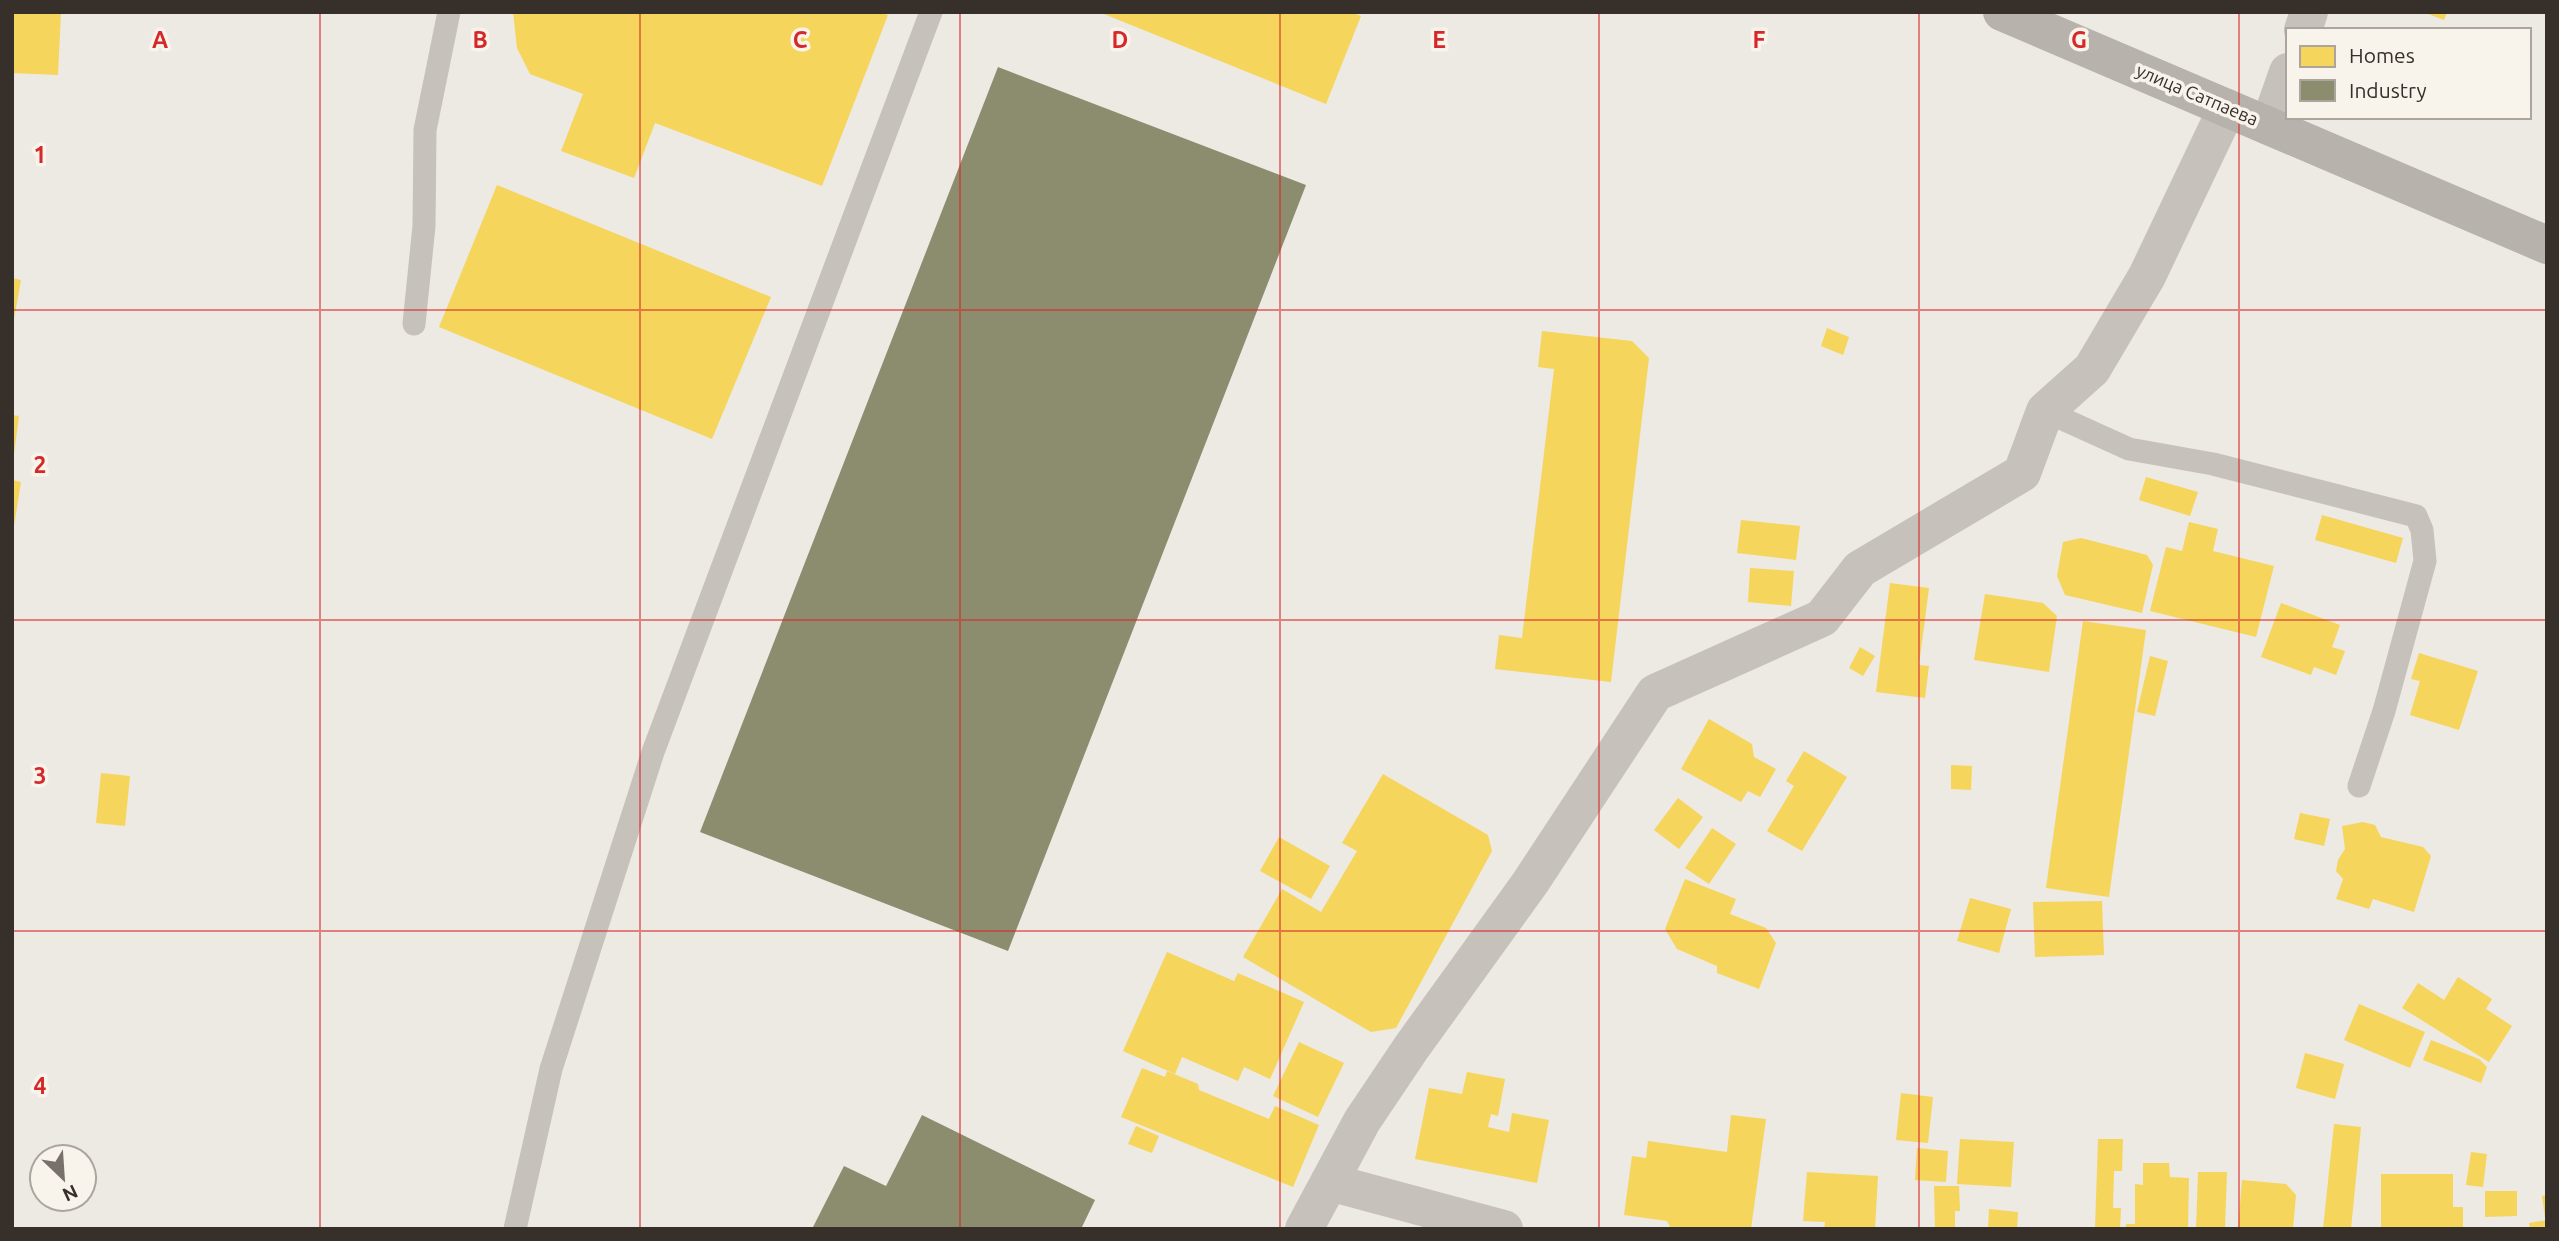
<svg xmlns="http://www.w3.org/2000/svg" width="2559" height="1241" font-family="Ubuntu,sans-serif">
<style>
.homes{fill:#f6d55c}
.industry{fill:#8c8c6e}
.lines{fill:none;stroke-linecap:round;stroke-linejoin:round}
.lane{stroke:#c6c1bb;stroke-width:23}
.street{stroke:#c6c1bb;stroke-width:38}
.secondary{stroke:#b7b2ac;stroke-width:38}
.grid{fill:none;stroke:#d62828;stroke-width:2;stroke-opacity:0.55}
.labels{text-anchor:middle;stroke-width:7;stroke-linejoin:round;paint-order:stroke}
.street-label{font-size:18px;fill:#372f2a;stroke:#f9f4eb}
.grid-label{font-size:23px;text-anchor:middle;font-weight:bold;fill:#d62828;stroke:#f9f4eb;stroke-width:7;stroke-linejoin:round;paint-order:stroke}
</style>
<rect width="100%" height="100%" fill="#ede9e3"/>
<path class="homes" d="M12,12H61L58,75L12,73Z
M513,12H880L888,15L822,186L655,123L634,178L561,151L583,94L530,74L517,48Z
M1099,12H1351L1361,16L1326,104Z
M2423,12H2447L2444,20Z
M497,185L771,297L712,439L439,327Z
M12,278L21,280L14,319H12Z
M1827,328L1849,337L1843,355L1821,346Z
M1542,331L1632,341L1649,358L1611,682L1495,669L1499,635L1522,638L1554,369L1538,367Z
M12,415L19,416L14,454H12Z
M2146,477L2198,492L2190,516L2139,500Z
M12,480L21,482L14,526H12Z
M2322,515L2403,538L2396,563L2315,540Z
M1741,520L1800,526L1796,560L1737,553Z
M2189,522L2218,529L2213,551L2274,566L2256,637L2150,611L2166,547L2182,551Z
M2081,538L2147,555L2153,565L2142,613L2065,595L2057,576L2063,542Z
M1750,568L1794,571L1791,606L1748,602Z
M1890,583L1929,588L1919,665L1929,666L1925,698L1876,692Z
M1985,594L2043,603L2057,616L2049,672L1974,660Z
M2281,603L2340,625L2332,647L2345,651L2336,675L2314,667L2311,675L2261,657Z
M2083,621L2146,630L2109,897L2046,888Z
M1860,647L1875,656L1863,676L1849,668Z
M2419,653L2478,671L2459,730L2410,715L2420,681L2411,679Z
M2150,656L2168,661L2155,716L2137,712Z
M1709,719L1752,744L1754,757L1776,769L1760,797L1748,791L1741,802L1681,769Z
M1804,751L1847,777L1802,851L1767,831L1794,786L1786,781Z
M1951,765L1972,766L1971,790L1951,789Z
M101,773L130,776L125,826L96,823Z
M1383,774L1488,835L1492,851L1396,1028L1371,1032L1243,957L1282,889L1321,912L1357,851L1342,843Z
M1678,798L1703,817L1679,849L1654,830Z
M2300,813L2330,819L2324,846L2294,839Z
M2363,822L2375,825L2381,837L2423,847L2431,856L2414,912L2373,899L2369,909L2336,899L2343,879L2336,871L2338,860L2345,849L2342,826Z
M1712,828L1736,844L1709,884L1685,868Z
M1279,837L1330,866L1311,899L1260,871Z
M1685,879L1736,899L1730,914L1766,928L1776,943L1759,989L1717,973V966L1677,949L1665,929Z
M1970,898L2011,909L1999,953L1957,941Z
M2102,901L2104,955L2035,957L2033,902Z
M1167,952L1234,981L1238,973L1304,1002L1270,1079L1244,1067L1238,1081L1182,1057L1175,1074L1123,1051Z
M2458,977L2492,999L2486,1009L2512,1026L2489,1062L2402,1008L2418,983L2444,1000Z
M2359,1004L2425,1032L2410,1068L2344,1040Z
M2431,1040L2479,1059L2487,1067L2481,1083L2423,1060Z
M1299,1042L1344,1063L1318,1117L1273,1096Z
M2305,1053L2344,1064L2335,1099L2296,1088Z
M1142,1068L1165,1077L1167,1071L1198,1084L1199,1090L1269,1119L1275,1106L1319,1125L1293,1187L1121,1117Z
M1467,1072L1505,1079L1498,1116L1491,1114L1488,1127L1509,1132L1512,1113L1549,1120L1537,1183L1415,1159L1429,1088L1462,1094Z
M1901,1093L1933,1097L1928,1143L1896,1140Z
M1731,1115L1766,1119L1751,1229H1671L1667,1221L1624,1215L1632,1156L1646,1158L1648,1141L1727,1152Z
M2334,1124L2361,1127L2351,1229H2323Z
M1136,1126L1159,1136L1152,1153L1128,1144Z
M1960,1139L2014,1142L2011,1187L1957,1184Z
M2098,1139H2123L2122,1171H2114L2113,1208H2121L2120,1229H2095Z
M1917,1148L1948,1151L1946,1182L1915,1180Z
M2471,1152L2487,1154L2483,1187L2466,1185Z
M2143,1163H2169L2170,1177L2189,1178L2188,1229H2126V1224H2135V1184L2143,1185Z
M1807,1172L1878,1176L1875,1229H1824L1825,1222L1803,1221Z
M2198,1172H2227L2225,1229H2196Z
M2381,1174H2453V1207H2463V1229H2381Z
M2242,1180L2286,1184L2296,1195L2293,1229H2238Z
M1934,1186H1959L1960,1211H1955V1229H1935Z
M2485,1191H2517V1216L2485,1217Z
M2547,1195V1218H2545L2542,1196Z
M1989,1209L2018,1212L2017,1229H1988Z
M2547,1220V1229H2530L2529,1223Z"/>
<path class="industry" d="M998,67L1306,185L1008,951L700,832Z
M922,1115L1095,1200L1081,1229H812L844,1166L886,1186Z"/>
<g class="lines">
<path class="lane" d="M414,324L424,226L425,130L449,12
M2045,411L2129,449L2213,464L2416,516L2422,530L2425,561L2384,711L2359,786
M515,1229L551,1069L653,752L931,12"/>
<path class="street" d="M2303,30L2309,12
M2269,126L2288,72
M1329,1182L1504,1229
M1304,1229L1362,1121L1411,1048L1530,883L1655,693L1822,618L1860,569L2022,473L2045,411L2092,369L2147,276L2227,108"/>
<path class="secondary" d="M2002,12L2547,245"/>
</g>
<path class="grid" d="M320,12V1229M640,12V1229M960,12V1229M1280,12V1229M1599,12V1229M1919,12V1229M2239,12V1229M12,310H2547M12,620H2547M12,931H2547"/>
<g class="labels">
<g class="street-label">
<text transform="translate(2197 95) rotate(23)" y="6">улица Сатпаева</text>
</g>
</g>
<g class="grid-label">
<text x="160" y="48">A</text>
<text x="480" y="48">B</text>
<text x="800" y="48">C</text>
<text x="1120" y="48">D</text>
<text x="1439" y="48">E</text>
<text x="1759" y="48">F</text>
<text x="2079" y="48">G</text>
<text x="40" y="163">1</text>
<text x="40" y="473">2</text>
<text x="40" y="784">3</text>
<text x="40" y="1094">4</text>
</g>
<rect width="2559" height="1241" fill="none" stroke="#372f2a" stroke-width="28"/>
<rect x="2286" y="28" width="245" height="91" fill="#f9f4eb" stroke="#aba59e" stroke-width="2"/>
<rect x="2300" y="46" width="35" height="21" fill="#f6d55c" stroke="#aba59e" stroke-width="2"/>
<text x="2349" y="63" font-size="21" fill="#372f2a">Homes</text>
<rect x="2300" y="80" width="35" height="21" fill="#8c8c6e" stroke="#aba59e" stroke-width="2"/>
<text x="2349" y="98" font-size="21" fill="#372f2a">Industry</text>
<g transform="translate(63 1178) rotate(155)"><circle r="33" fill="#f9f4eb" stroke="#aba59e" stroke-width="2"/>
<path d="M0-5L12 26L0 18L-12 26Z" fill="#77706b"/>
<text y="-10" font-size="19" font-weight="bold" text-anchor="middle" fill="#372f2a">N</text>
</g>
</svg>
